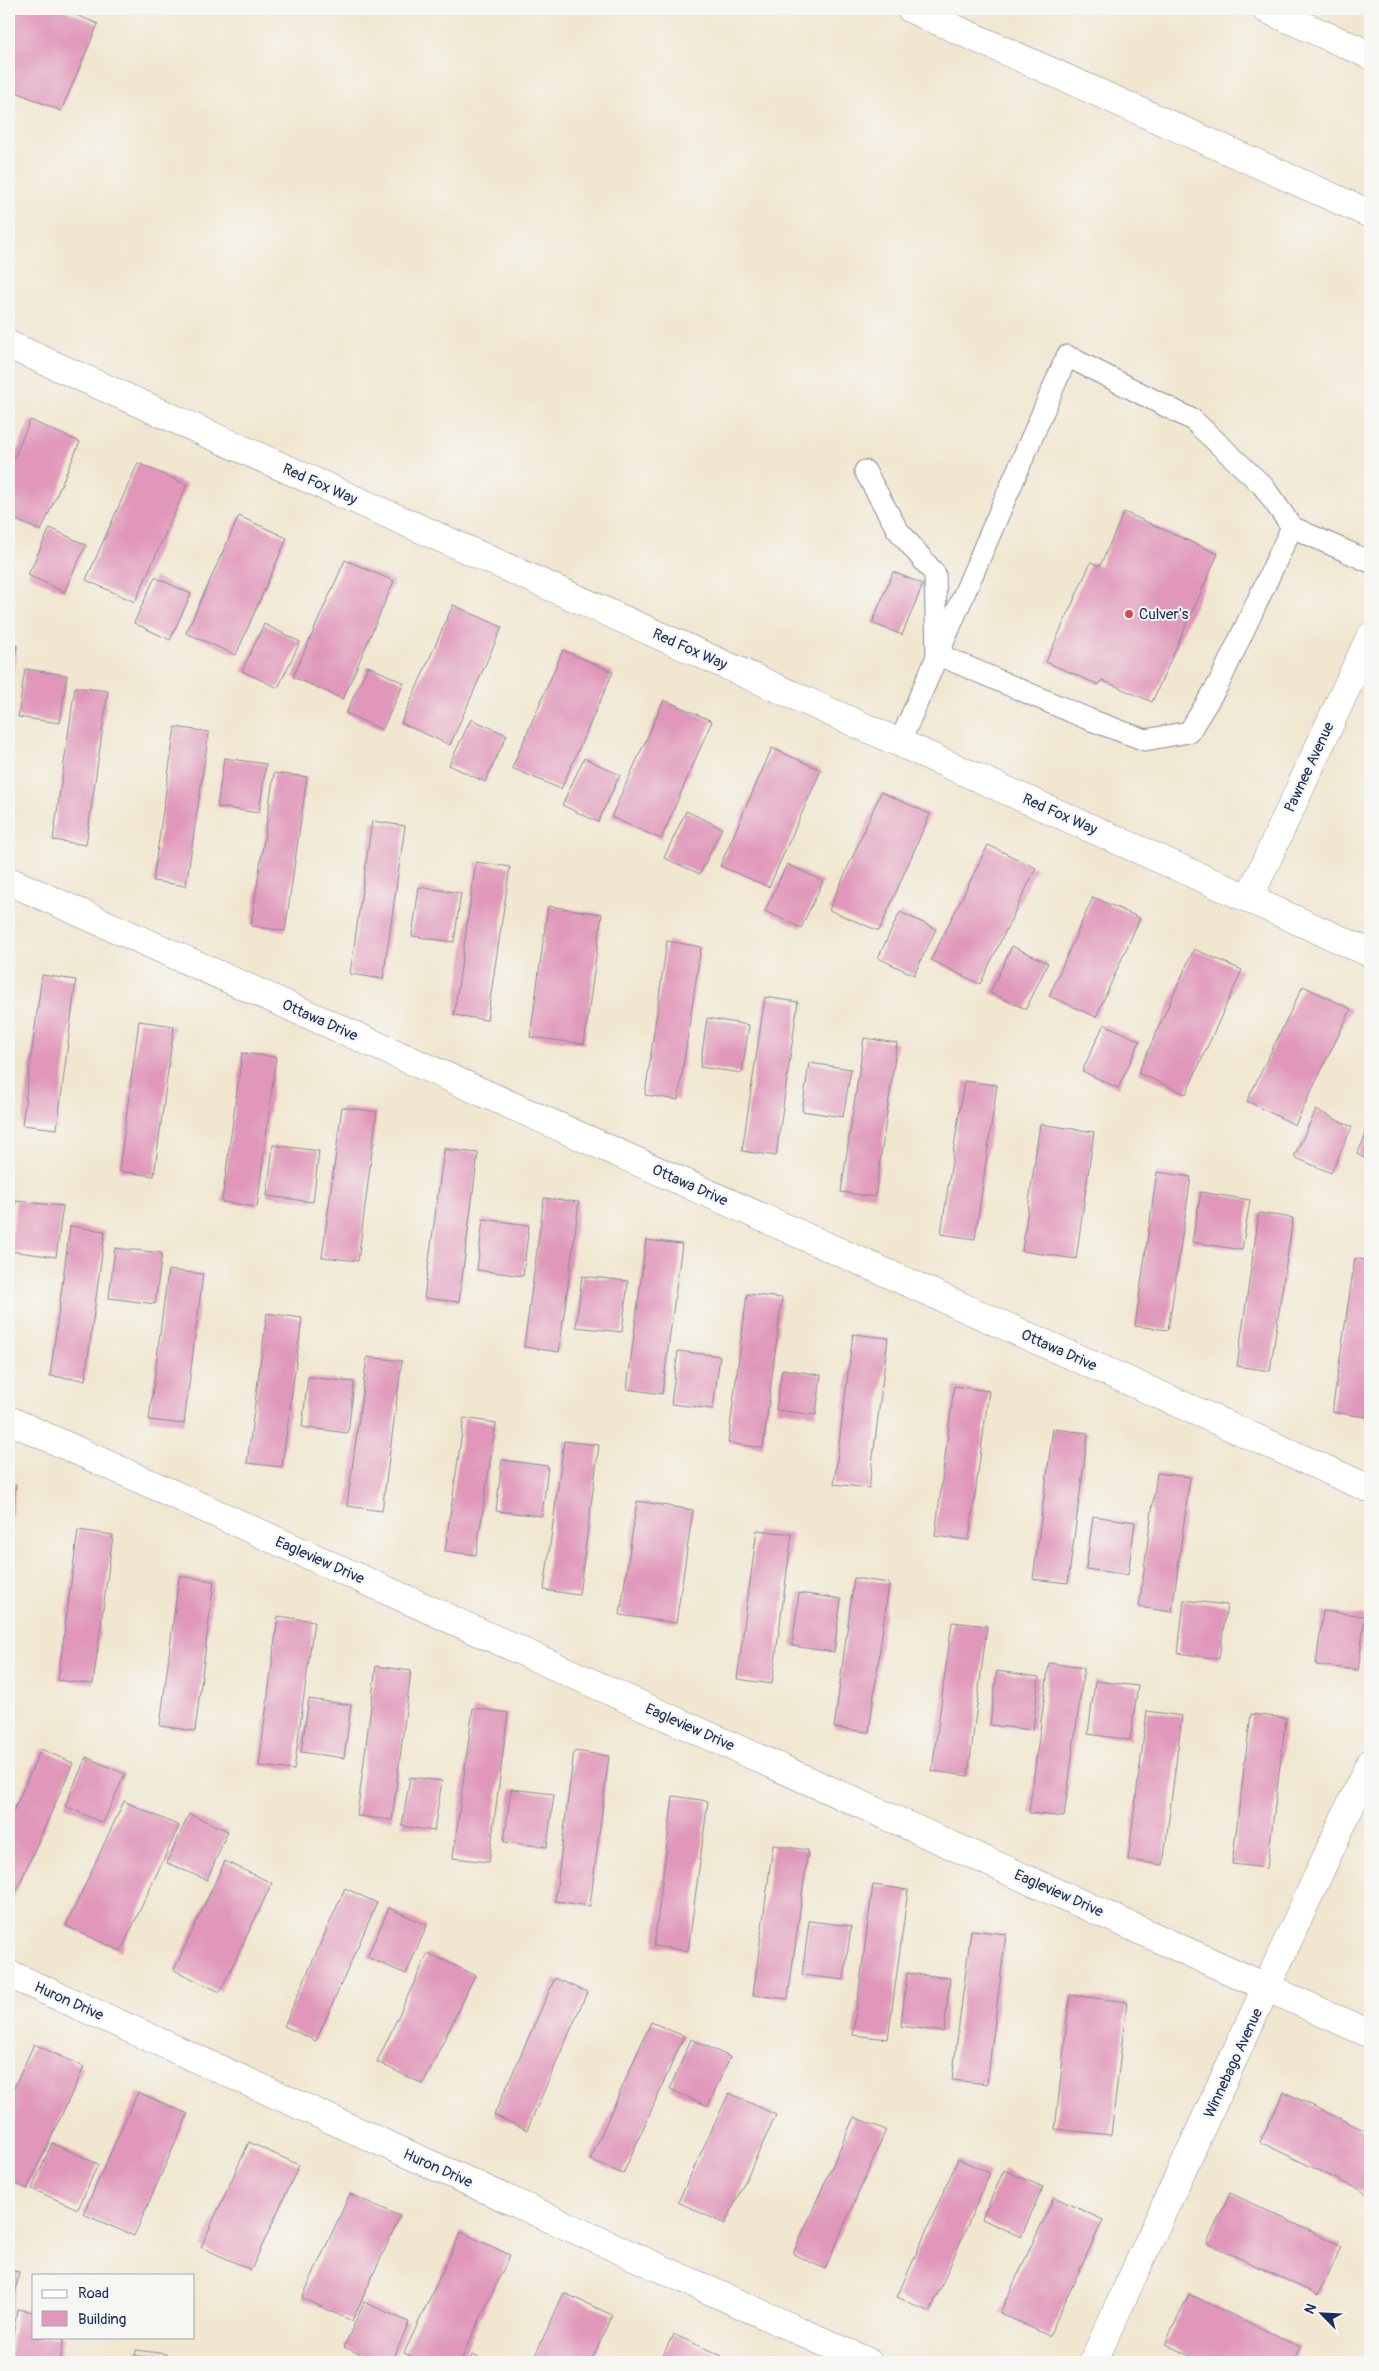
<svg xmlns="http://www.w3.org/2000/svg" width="1379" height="2371" font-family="Pangolin,sans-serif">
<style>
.building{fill:#e097b9}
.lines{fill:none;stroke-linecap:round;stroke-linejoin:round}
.lane-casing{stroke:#868a96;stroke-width:23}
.street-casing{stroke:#868a96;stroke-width:29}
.highway-casing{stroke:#868a96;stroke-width:29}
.lane{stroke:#fff;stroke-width:21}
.street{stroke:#fff;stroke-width:28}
.highway{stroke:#fff;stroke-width:28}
.poi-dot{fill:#d1495b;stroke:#f6f6f2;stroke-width:2}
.labels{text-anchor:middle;stroke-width:4;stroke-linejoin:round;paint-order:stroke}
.street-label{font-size:15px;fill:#1b2f5e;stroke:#f6f6f2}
.poi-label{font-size:15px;fill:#1b2f5e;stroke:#f6f6f2;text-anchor:start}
</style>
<rect width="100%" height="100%" fill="#f6f6f2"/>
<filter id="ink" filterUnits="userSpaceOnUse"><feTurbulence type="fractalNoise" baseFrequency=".02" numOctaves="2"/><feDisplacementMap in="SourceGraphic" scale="10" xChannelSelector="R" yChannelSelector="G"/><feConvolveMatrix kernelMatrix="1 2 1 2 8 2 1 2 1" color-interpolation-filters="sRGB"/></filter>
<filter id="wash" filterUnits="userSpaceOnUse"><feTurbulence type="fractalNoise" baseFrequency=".0096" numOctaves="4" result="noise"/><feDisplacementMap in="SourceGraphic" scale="20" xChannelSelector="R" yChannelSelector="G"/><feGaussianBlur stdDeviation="1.12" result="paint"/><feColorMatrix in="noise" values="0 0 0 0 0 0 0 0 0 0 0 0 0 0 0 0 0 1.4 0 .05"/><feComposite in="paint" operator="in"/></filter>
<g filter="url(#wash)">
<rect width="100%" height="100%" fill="#f1e6cf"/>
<g id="blocks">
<path class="building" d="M9,9H62L98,24L61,111L9,89Z
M30,420L80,442L41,531L9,517V470Z
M138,463L187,485L135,602L86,580Z
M1124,512L1218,554L1152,702L1102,680L1099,685L1046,662L1091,562L1100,566Z
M239,516L287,538L236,655L186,633Z
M50,528L86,545L64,592L28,575Z
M345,560L394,581L343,699L293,677Z
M893,572L923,584L902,635L872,623Z
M155,577L191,594L170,640L134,623Z
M453,605L502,627L450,745L401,723Z
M264,624L300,642L278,688L242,671Z
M9,645L17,646L10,692H9Z
M563,650L613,672L561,789L512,768Z
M368,666L404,683L382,730L346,713Z
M25,669L67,675L60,723L18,717Z
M75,687L108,691L86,845L53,840Z
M664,700L712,721L661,839L611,817Z
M471,719L507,735L485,782L449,765Z
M175,727L209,732L186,886L153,881Z
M772,748L821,770L769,887L720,866Z
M224,758L266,764L259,813L217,807Z
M584,758L620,775L598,822L562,805Z
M274,773L307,777L285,931L251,926Z
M881,792L930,814L879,931L829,910Z
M686,811L722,828L700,874L664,858Z
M372,821L405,826L383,979L350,974Z
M988,845L1036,868L980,984L931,960Z
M476,862L510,867L487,1020L454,1015Z
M787,864L823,881L801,928L765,911Z
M419,887L461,893L454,942L412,936Z
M1093,897L1140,918L1096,1017L1049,996Z
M548,906L602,914L584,1044L530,1037Z
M900,912L936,929L914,975L878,958Z
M667,941L701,947L678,1100L645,1095Z
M1012,946L1048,963L1026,1009L990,993Z
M1194,949L1242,970L1186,1094L1138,1073Z
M42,975L76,980L57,1129L22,1125Z
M1303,986L1351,1009L1295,1125L1247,1101Z
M765,997L798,1002L776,1156L742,1151Z
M707,1018L749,1025L742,1073L700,1067Z
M139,1021L174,1026L154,1176L119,1171Z
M1104,1024L1140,1041L1118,1088L1082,1071Z
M864,1038L897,1043L875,1197L841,1192Z
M242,1053L276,1057L257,1207L222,1202Z
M809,1063L851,1069L843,1117L802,1111Z
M964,1081L997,1085L975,1239L941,1234Z
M342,1107L377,1112L358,1261L322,1257Z
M1316,1110L1352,1127L1331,1173L1294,1157Z
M1040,1124L1094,1132L1076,1259L1022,1251Z
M1370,1127V1161L1357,1154Z
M273,1145L319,1151L313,1202L267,1196Z
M444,1149L478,1153L459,1302L424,1298Z
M1157,1172L1191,1177L1168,1330L1135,1326Z
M1201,1192L1250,1200L1242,1250L1192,1242Z
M544,1198L579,1202L559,1352L524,1347Z
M16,1201L63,1206L56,1257L10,1251Z
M1259,1213L1293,1218L1270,1371L1237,1366Z
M483,1219L529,1225L523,1276L477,1270Z
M70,1226L105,1231L85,1380L50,1376Z
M646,1240L682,1244L662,1394L627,1389Z
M115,1248L162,1253L155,1304L109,1298Z
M1355,1258L1370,1261V1387L1366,1417L1332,1412Z
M168,1270L203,1274L184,1424L149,1420Z
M582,1276L628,1281L622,1332L576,1327Z
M747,1294L782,1298L763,1448L728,1443Z
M267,1313L302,1318L282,1467L247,1463Z
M853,1334L888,1338L869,1488L834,1484Z
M678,1351L720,1356L713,1409L671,1404Z
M367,1357L402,1361L382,1511L347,1506Z
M782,1369L821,1375L816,1415L776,1410Z
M308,1377L354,1382L348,1433L302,1427Z
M954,1386L989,1391L969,1540L935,1536Z
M464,1418L496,1423L476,1555L445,1551Z
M1053,1429L1088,1433L1068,1583L1033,1579Z
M564,1441L599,1445L579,1595L544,1590Z
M502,1460L548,1466L542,1516L496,1511Z
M1157,1473L1190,1477L1172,1612L1139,1607Z
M9,1484L16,1485L10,1529L9,1528Z
M637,1501L693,1510L676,1623L620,1615Z
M1093,1516L1135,1522L1128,1575L1086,1569Z
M78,1530L113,1535L93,1684L58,1680Z
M757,1530L792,1534L772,1684L737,1679Z
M179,1576L214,1581L195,1731L160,1726Z
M854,1578L889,1583L869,1732L834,1728Z
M799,1593L841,1599L834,1652L792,1646Z
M1184,1600L1227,1605L1219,1659L1178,1653Z
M1323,1611L1365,1616L1358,1670L1316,1665Z
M278,1616L314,1621L294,1770L259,1766Z
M952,1622L987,1626L968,1776L932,1771Z
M1049,1663L1084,1668L1064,1817L1029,1813Z
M376,1666L411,1671L392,1820L357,1816Z
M997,1671L1039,1677L1033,1730L990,1725Z
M1095,1681L1138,1686L1130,1740L1088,1734Z
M309,1699L351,1705L344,1758L301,1752Z
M473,1708L508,1713L489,1862L453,1858Z
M1147,1711L1182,1716L1163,1865L1128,1860Z
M1251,1714L1286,1718L1267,1868L1232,1864Z
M41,1749L73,1763L12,1901L9,1899V1821Z
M574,1751L609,1756L590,1906L555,1901Z
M86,1757L125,1774L103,1823L65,1806Z
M410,1777L442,1781L434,1831L402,1826Z
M511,1789L554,1794L547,1847L504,1842Z
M673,1796L708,1801L688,1951L654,1946Z
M124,1801L179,1826L121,1951L66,1926Z
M189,1814L228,1831L207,1880L167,1863Z
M773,1845L808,1850L788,1999L753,1995Z
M225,1861L272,1883L220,1992L174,1970Z
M873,1885L908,1890L888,2039L853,2035Z
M345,1888L377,1903L316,2041L284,2026Z
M389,1908L427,1925L406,1974L367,1957Z
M809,1921L851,1926L844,1980L802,1975Z
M971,1930L1006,1934L987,2084L952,2080Z
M428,1953L475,1975L423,2084L377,2062Z
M907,1973L950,1978L944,2032L901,2026Z
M555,1978L587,1992L527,2130L494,2115Z
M1070,1995L1127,2002L1111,2135L1055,2129Z
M651,2022L684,2036L623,2174L590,2160Z
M691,2039L730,2057L708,2106L670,2089Z
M34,2044L84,2067L27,2189L9,2180V2099Z
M138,2092L188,2114L134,2236L83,2214Z
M1284,2092L1370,2133V2195L1260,2142Z
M729,2093L776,2115L725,2224L678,2202Z
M854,2117L886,2130L825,2269L793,2254Z
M249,2142L299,2165L251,2270L201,2247Z
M52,2143L98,2164L78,2209L32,2189Z
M958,2159L990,2173L930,2312L897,2297Z
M1004,2170L1043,2187L1021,2237L982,2219Z
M1230,2193L1342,2246L1318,2295L1207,2243Z
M350,2194L400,2216L352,2321L302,2298Z
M1054,2197L1103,2220L1049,2336L1000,2313Z
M461,2232L510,2255L460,2362H424L404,2353Z
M9,2270L19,2272L11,2317H9Z
M564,2293L612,2315L591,2362H532Z
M1189,2294L1300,2347L1293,2362H1203L1165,2344Z
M364,2302L409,2322L392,2362H377L344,2347Z
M17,2309L34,2312V2337H64L60,2362H9Z
M673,2334L722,2356L719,2362H660Z
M136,2350L166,2354L165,2362H135Z
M472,2355L488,2362H469Z"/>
</g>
</g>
<g filter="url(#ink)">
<use href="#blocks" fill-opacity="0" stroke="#868a96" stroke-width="1"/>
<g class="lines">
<g class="lane-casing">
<path id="lane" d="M865,471L897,529L935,574L937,654L1088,719L1145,740L1189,732L1219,683L1292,527
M900,742L1067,356L1193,420L1263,486L1292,527L1370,562"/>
</g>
<g class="street-casing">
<path id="street" d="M9,345L1370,953
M9,881L1370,1489
M1249,898L1370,637
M9,1420L1370,2034
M9,1974L868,2362
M1093,2362L1370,1763"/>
</g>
<g class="highway-casing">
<path id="highway" d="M911,9L1370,214
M1266,9L1370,55"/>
</g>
<use href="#lane" class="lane"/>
<use href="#street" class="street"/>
<use href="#highway" class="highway"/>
</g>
</g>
<circle class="poi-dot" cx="1129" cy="614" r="5"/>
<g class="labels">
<g class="street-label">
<text transform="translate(320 484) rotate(24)" y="5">Red Fox Way</text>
<text transform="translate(690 649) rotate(24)" y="5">Red Fox Way</text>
<text transform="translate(1309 767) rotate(-65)" y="5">Pawnee Avenue</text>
<text transform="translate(1060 814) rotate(24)" y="5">Red Fox Way</text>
<text transform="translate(320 1020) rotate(24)" y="5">Ottawa Drive</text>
<text transform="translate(690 1185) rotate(24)" y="5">Ottawa Drive</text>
<text transform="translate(1059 1350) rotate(24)" y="5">Ottawa Drive</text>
<text transform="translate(320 1560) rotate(24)" y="5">Eagleview Drive</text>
<text transform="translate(690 1727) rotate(24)" y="5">Eagleview Drive</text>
<text transform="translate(1059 1893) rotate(24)" y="5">Eagleview Drive</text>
<text transform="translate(69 2001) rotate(24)" y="5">Huron Drive</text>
<text transform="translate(1233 2063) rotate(-65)" y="5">Winnebago Avenue</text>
<text transform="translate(438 2168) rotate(24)" y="5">Huron Drive</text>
</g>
<g class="poi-label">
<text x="1139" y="619">Culver's</text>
</g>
</g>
<rect width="1379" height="2371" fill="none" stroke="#f6f6f2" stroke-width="30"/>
<rect x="32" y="2274" width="162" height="65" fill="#f6f6f2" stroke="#9ea6b7"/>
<rect x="42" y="2290" width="25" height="8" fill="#ffffff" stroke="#9ea6b7"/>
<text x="78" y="2298" font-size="15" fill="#1b2f5e">Road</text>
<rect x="42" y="2311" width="25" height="15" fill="#e097b9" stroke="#9ea6b7"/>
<text x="78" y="2324" font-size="15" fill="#1b2f5e">Building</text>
<g transform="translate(1322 2314) rotate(294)" stroke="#f6f6f2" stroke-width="4" paint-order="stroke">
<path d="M0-4L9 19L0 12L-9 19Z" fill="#1b2f5e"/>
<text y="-8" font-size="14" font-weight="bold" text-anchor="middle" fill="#1b2f5e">N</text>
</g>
</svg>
